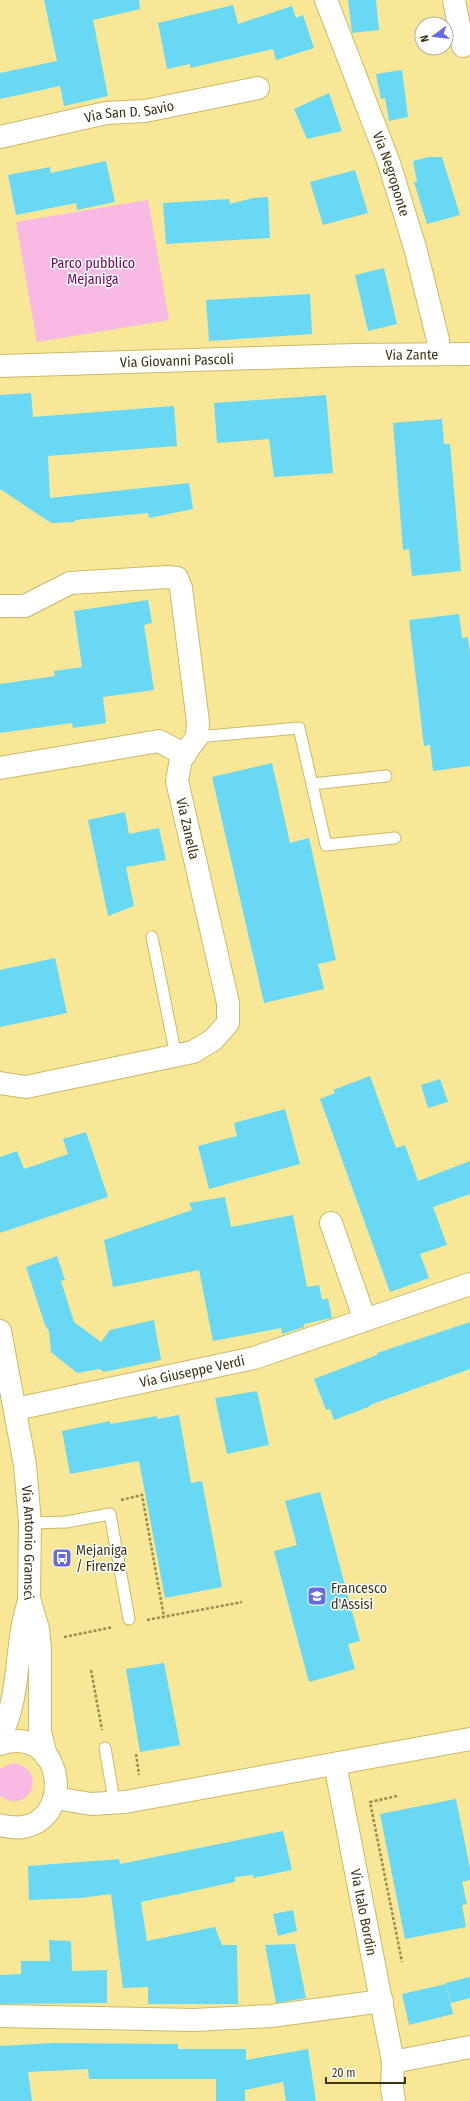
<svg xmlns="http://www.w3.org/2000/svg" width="470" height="2101" font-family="'Fira Sans Condensed',sans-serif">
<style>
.green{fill:#f8b9e5}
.building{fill:#68d8f5}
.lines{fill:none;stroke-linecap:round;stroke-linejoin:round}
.service-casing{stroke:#cab969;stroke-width:13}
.minor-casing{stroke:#cab969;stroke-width:24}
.secondary-casing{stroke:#cab969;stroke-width:24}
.path{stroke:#978c53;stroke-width:2.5;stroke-dasharray:3 2;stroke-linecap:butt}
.service{stroke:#fff;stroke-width:11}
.minor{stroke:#fff;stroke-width:22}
.secondary{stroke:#fff;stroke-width:22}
.labels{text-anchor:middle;stroke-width:3;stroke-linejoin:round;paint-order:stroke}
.street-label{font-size:14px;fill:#3d3615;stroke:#fff}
.park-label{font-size:14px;fill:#750262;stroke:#fff}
.poi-label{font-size:14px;fill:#3d3615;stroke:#fff;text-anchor:start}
</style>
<rect width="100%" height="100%" fill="#f8e796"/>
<path class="green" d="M148,200L169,320L37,342L16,222Z
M12,1763C50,1768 30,1817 0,1796V1769Z"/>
<path class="building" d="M44,0H139L140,9L93,20L108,96L64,106L60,86L0,99V73L57,61Z
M348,0H376L379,30L352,33Z
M233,5L238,24L292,6L296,18L303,15L314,48L276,60L273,49L190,68V64L167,69L158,23Z
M402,70L408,117L389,121L385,98L381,99L376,74Z
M329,93L342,131L307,139L294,109Z
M428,157H442L460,215L427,224L414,182H417L413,161Z
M106,161L115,202L77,210L76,203L16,215L8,175L50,167L51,173Z
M355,170L368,213L323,225L310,182Z
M268,197L270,238L166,244L163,203L229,199L230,204L253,198Z
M384,268L397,324L368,331L355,275Z
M310,294L312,334L209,341L206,300Z
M31,393L33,417L174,406L177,446L48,456L50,498L189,483L193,509L149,518L148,513L75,520V522L51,523L0,489V395Z
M326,395L333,473L274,477L269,439L217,443L214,403Z
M442,419L444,444H450L461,571L412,576L409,549L403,550L393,423Z
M148,600L152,623L144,625L154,690L103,697L106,723L73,728L72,723L0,733V684L55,676L54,671L82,667L74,611Z
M459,614L462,638L468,637L470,653V766L433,771L430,745L424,746L409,620Z
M272,763L290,843L309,838L336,960L318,964L324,989L264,1003L212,777Z
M125,812L129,834L159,828L166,860L126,867L134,906L108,916L88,820Z
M55,958L67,1013L0,1027V970Z
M370,1076L396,1148L405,1145L418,1181L470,1161V1194L433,1207L447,1245L420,1254L429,1278L390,1292L320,1099L335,1093L333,1090Z
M440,1079L448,1102L428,1108L421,1085Z
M285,1109L300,1164L209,1189L198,1146L237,1136L234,1123Z
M86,1132L108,1197L0,1233V1157L17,1151L24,1169L68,1154L63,1139Z
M225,1197L231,1227L293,1215L307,1287L319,1285L322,1300L328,1298L332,1318L304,1324V1327L282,1334L281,1328L213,1341L199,1270L113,1287L104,1240L192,1210L189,1203Z
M57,1256L65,1280L61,1281L74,1322L101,1342L110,1330L154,1320L161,1360L104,1372L100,1369L77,1373L51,1352L49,1331L45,1325L26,1267Z
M470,1322V1369L370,1405L371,1406L334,1420L330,1409L326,1410L314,1379L377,1355V1353Z
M257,1391L269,1445L227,1454L215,1398Z
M179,1415L191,1483L202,1481L222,1587L165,1598L139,1461L70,1474L62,1431L110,1421V1424L157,1416V1419Z
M320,1492L360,1641L348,1644L355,1669L309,1682L274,1551L297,1545L285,1501Z
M164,1663L180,1745L140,1752L126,1669Z
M456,1799L470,1868V1880L462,1882L467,1904L462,1905L466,1927L405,1939L380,1814Z
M283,1831L292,1870L253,1878V1875L235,1877V1882L141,1902L147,1941L215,1927L222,1945H237L238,2004H148V1987L123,1988L111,1894L81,1898L29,1900L28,1866L119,1859L120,1864Z
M293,1910L297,1931L278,1936L273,1914Z
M49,1940L71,1941L72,1971L107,1970V2003L0,2004V1975L21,1974V1961H50Z
M295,1944L306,1998L276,2003L265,1945Z
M470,1977V1998L451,2003L446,1983Z
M446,1984L453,2014L409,2025L402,1994Z
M54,2043L178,2044V2049H246V2060L308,2049L316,2101H286L283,2082L245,2090V2101H216V2079H89L88,2069L28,2072L32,2101H0V2046Z"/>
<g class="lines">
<g class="service-casing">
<path id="service" d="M197,737L299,728L326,845L395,838
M312,784L386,776
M152,937L176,1056
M30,1523L66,1522L110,1514L129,1619
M105,1748L112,1788V1803"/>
</g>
<g class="minor-casing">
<g id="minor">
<path id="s1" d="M326,0L389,163L416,251L438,340L439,353"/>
<path d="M454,0L463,46"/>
<path id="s2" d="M0,137L106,113L145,111L258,88"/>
<path id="s3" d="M0,366L355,355L470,354"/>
<path id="s4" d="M0,606H25L70,583L168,577L177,578L181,588L198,722L197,737L181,759L177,781L228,1003V1023L213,1040L193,1052L26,1087L0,1083"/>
<path d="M0,768L159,741L185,755"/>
<path d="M331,1223L365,1320"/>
<path id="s5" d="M16,1409L254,1358L470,1284"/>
<path id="s6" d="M335,1764L393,2062L392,2088L394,2101"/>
<path d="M55,1798L91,1804L125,1802L470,1739"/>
<path d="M0,2016L194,2020L271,2016L382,2001"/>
<path d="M393,2062L470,2047"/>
</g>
</g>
<g class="secondary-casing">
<g id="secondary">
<path id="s7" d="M0,1331L25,1465L30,1523L29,1598L38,1629L40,1648V1732L46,1756"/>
<path d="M0,1735C16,1712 17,1659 22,1631C23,1621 26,1611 29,1601"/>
<path d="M0,1744C72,1721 77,1846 0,1825"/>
</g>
</g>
<path class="path" d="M121,1500L142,1495L164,1617
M147,1620L242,1602
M64,1637L113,1627
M91,1670L102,1730
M136,1754L139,1775
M397,1796L370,1802L402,1962"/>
<use href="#service" class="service"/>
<use href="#minor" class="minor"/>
<use href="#secondary" class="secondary"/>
</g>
<defs>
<g id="bus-square" transform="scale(1)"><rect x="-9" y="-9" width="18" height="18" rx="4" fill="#656ae2" stroke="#fff"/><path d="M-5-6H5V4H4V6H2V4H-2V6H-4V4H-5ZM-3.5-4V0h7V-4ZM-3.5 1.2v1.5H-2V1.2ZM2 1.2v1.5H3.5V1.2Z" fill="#fff"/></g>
<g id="school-square" transform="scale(1)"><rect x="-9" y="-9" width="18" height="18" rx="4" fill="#656ae2" stroke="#fff"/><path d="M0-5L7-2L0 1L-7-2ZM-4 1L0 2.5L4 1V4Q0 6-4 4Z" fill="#fff"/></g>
</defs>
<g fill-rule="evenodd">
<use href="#bus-square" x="62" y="1558"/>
<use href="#school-square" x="317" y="1596"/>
</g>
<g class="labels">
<g class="street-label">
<text dy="5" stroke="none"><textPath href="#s2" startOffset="132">Via San D. Savio</textPath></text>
<text dy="5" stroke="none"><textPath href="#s1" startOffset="186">Via Negroponte</textPath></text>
<text dy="5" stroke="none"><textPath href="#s3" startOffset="412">Via Zante</textPath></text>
<text dy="5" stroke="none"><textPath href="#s3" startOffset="177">Via Giovanni Pascoli</textPath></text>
<text dy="5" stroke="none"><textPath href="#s4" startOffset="442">Via Zanella</textPath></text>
<text dy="5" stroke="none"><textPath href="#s5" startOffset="180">Via Giuseppe Verdi</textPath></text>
<text dy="5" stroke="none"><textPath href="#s7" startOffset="214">Via Antonio Gramsci</textPath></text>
<text dy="5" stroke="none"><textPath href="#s6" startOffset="151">Via Italo Bordin</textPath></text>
</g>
<g class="park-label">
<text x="93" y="268">Parco pubblico<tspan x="93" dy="16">Mejaniga</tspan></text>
</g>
<g class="poi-label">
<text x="76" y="1555">Mejaniga<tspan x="76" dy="16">/ Firenze</tspan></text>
<text x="331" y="1593">Francesco<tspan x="331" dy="16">d'Assisi</tspan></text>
</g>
</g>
<g transform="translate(434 36) rotate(255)"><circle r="19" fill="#ffffff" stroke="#b1afa1"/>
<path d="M0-3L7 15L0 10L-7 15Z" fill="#656ae2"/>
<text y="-6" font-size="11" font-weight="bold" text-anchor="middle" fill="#3d3615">N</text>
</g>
<path d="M326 2077v6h79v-6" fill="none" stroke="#3d3615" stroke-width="2"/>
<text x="332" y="2077" font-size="12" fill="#3d3615" stroke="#ffffff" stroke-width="3" paint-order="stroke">20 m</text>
</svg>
